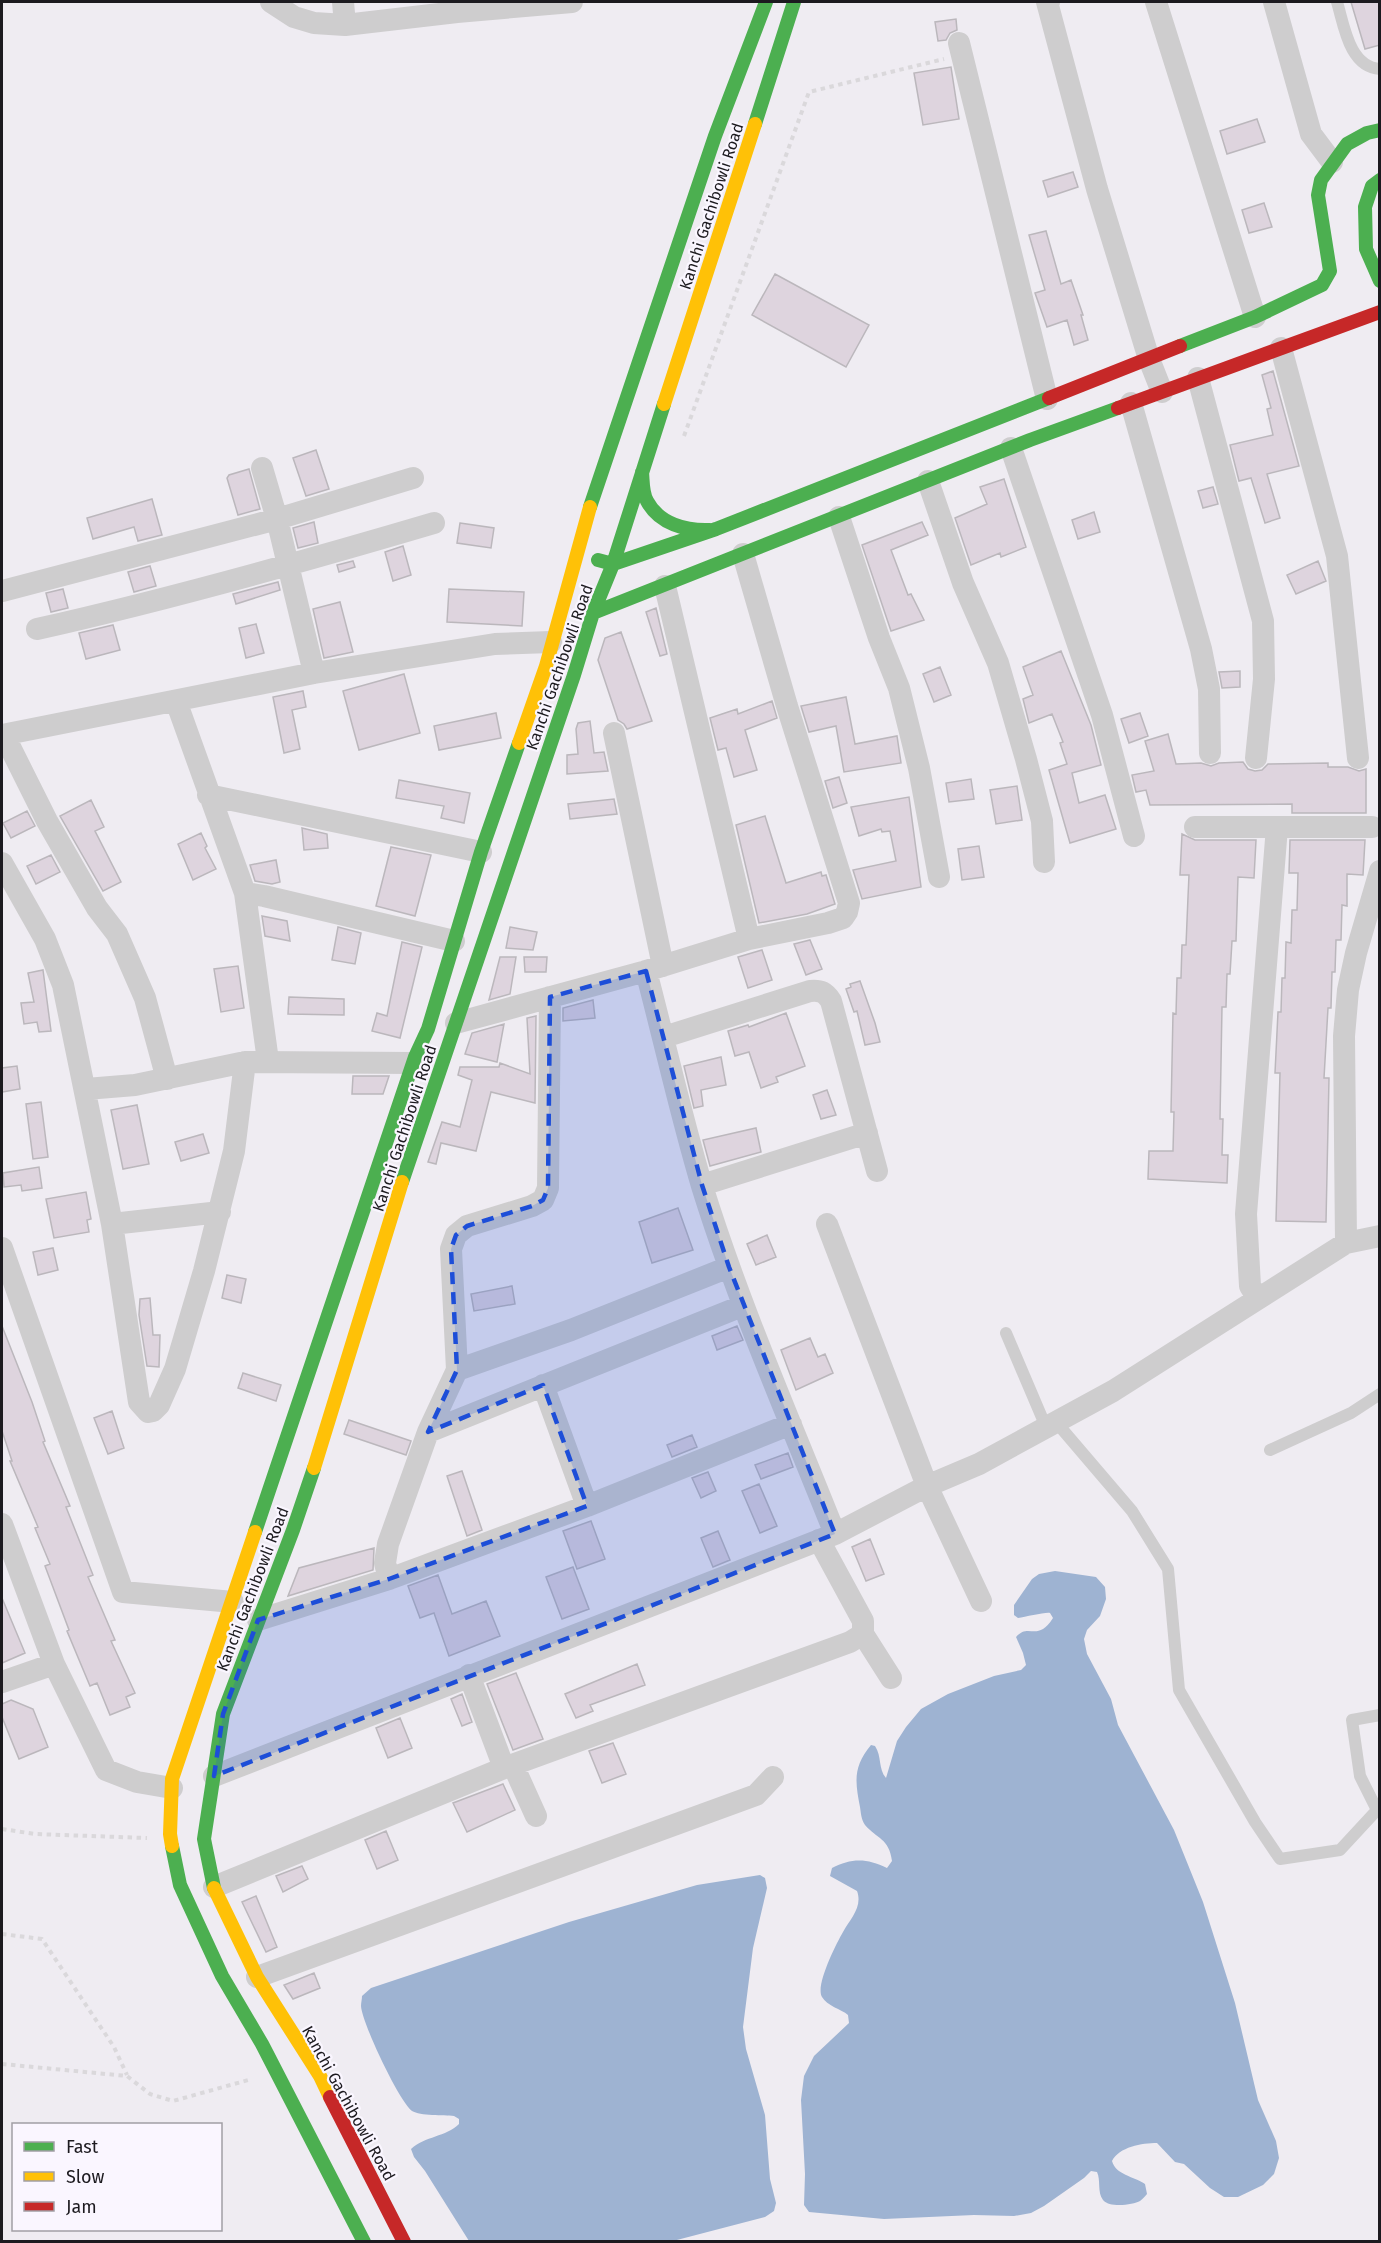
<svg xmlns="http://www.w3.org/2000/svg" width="1381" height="2243" font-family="'Fira Sans',sans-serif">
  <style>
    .water { fill: #9eb3d2 }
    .building { fill: #ded4de; stroke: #bbb7bc; stroke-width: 1.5 }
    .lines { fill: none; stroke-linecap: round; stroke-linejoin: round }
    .path { stroke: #dad8db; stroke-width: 4; stroke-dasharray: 4.5 4.5; stroke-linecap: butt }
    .lane { stroke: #cecdce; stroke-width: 12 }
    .street { stroke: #cecdce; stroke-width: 22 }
    .fast { stroke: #4caf50; stroke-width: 14 }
    .slow { stroke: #ffc107; stroke-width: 14 }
    .jam { stroke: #c62828; stroke-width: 14 }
    .marked { fill: #1d4ed8; fill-opacity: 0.2; stroke: #1d4ed8; stroke-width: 4.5; stroke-dasharray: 12 8; stroke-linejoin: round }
    .labels { text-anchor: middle; stroke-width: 4.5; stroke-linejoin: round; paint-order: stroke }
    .street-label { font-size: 16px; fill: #1c1a1f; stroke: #faf6ff }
  </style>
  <rect width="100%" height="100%" fill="#efecf2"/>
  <path class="water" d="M1055 1571 1096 1577 1105 1587 1106 1599 1100 1616 1087 1630 1084 1639 1087 1654 1111 1699 1118 1725 1174 1830 1203 1902 1235 2003 1258 2100 1276 2141 1279 2158 1274 2174 1263 2185 1238 2197H1224L1210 2188 1184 2164 1175 2162 1157 2143C1142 2143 1119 2147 1112 2161 1116 2175 1133 2176 1145 2184L1147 2194C1145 2196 1143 2199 1140 2201 1133 2205 1109 2208 1103 2200 1097 2192 1101 2180 1097 2172L1091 2171 1084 2178 1044 2206 1031 2213 1014 2216 974 2215 884 2219 809 2212 804 2205 805 2174 801 2100 804 2076 814 2056 849 2023 848 2015C841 2009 827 2006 822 1997 815 1986 836 1944 843 1932 850 1919 863 1907 857 1891L830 1876 832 1868C851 1858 867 1858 887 1868L892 1861C889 1838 877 1839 865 1825 861 1819 861 1813 860 1807 855 1781 853 1767 871 1745L875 1746C882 1756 878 1769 886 1778L897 1741 906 1727 921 1709 948 1694 994 1676 1021 1670 1026 1665 1023 1653 1016 1637C1029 1622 1037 1643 1053 1618L1050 1613C1045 1612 1026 1617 1018 1618L1014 1615V1605L1032 1579 1039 1574Z
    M760 1875 765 1878 767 1888 753 1948 743 2027 746 2049 765 2115 770 2179 776 2203 774 2211 765 2217 673 2241H469L425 2171 414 2157 411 2149C425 2136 446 2137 459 2124V2119L454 2116C444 2115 420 2116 412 2111 399 2101 362 2023 361 2006 361 2003 362 1999 362 1996L371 1988 569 1922 697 1885Z"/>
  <path class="building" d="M1351 2H1380V45L1365 49Z
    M956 19 957 30 950 33 946 40 938 41 935 22Z
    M951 67 959 119 923 125 914 73Z
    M1257 119 1265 142 1227 154 1220 131Z
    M1073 172 1078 187 1048 197 1043 181Z
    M1264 203 1272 227 1249 233 1242 210Z
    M1046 231 1061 284 1071 280 1083 315H1081L1088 340 1074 345 1067 320 1047 327 1035 293 1045 290 1029 235Z
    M775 274 869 325 846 367 752 315Z
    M1273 371 1299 466 1267 474 1280 518 1265 523 1251 478 1239 481 1230 445 1273 435 1267 409 1271 408 1262 375Z
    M316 450 329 489 306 496 293 458Z
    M249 469 260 509 238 515 227 478 229 475Z
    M1004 479 1026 547 1001 557 1000 553 971 565 955 518 987 504 980 487Z
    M1213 487 1218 504 1203 508 1198 491Z
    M152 499 162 535 138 541 134 527 93 539 87 518Z
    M1094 512 1100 532 1078 539 1072 520Z
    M314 522 318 543 298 548 293 528Z
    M922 522 928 535 891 550 908 595 911 594 924 620 891 631 862 545Z
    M460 523 494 528 491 548 457 543Z
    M403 546 411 575 393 581 385 552Z
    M353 561 355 567 339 572 337 565Z
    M1318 561 1326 581 1296 594 1287 575Z
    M150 566 156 586 134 592 128 572Z
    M278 582 280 590 236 604 233 594Z
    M63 589 68 608 51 612 46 593Z
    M449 589 524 592 522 626 447 622Z
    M340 602 353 652 324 658 313 609Z
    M656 608 667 654 660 656 646 612Z
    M256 624 264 653 246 658 239 628Z
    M113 625 120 650 86 659 79 633Z
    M621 632 652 721 627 729 624 724 618 720 598 660 605 638Z
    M1061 651 1091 725 1101 765 1072 773 1079 803 1105 795 1116 829 1070 843 1049 770 1067 764 1060 743 1063 742 1052 714 1029 723 1023 699 1033 695 1023 667Z
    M940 667 951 695 934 702 923 674Z
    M1240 671V687L1222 688 1219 672Z
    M404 674 420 733 359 750 343 691Z
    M303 691 306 707 292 710 300 749 284 753 273 697Z
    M846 697 855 744 897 736 901 763 844 772 836 726 809 732 801 706Z
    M772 701 777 718 745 730 757 770 734 777 726 748 718 750 710 718 737 709 738 714Z
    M496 713 501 738 439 750 434 726Z
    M1140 713 1148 736 1129 743 1121 719Z
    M590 721 594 753 604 752 608 771 567 774V755L578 754 576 729 578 723Z
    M1168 734 1176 764 1201 763 1211 766 1219 763 1243 762 1248 769 1255 771 1262 770 1268 764 1328 763V767H1348L1359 771 1366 769V813H1292V804L1150 805 1146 790 1136 792 1132 775 1154 771 1145 741Z
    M839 777 847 803 833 808 825 781Z
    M971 779 974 799 949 802 946 783Z
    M399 780 470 793 464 823 441 818 444 806 396 798Z
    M1017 786 1022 820 996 824 990 790Z
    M909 797 921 887 862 899 853 870 896 861 890 831 882 832 881 829 859 836 851 807Z
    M614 799 617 814 570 819 568 804Z
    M91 800 104 827 95 831 121 882 103 891 60 816Z
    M27 811 35 826 11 838 3 823Z
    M765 816 786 883 821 872 822 876 826 875 835 904 807 914 759 923 736 825Z
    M302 828 327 834 328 848 304 850Z
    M201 833 207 846 205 848 216 869 193 880 178 844Z
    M1182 834 1195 840H1256L1254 878 1238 877 1236 941H1232L1230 974H1227L1226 1007H1222L1220 1119H1223L1222 1155H1228L1227 1183 1148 1179 1149 1151H1173L1174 1112H1171L1173 1013 1176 1014 1177 978H1181L1182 945H1186L1188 897 1189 875H1180Z
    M1290 840H1365L1363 875 1347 874V906L1342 905 1341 940H1336L1335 972H1332L1331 1008H1328L1324 1078H1329L1326 1222 1276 1221 1280 1073H1275L1278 1012H1281L1282 978H1285L1286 942 1291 943 1292 910H1297L1298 873H1289Z
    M979 846 984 877 962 880 958 849Z
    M391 847 431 855 415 916 376 906Z
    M51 855 60 872 36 884 27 866Z
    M276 860 280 882 272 884 255 881 250 865Z
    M262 916 287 921 290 941 265 936Z
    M338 927 361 933 355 964 332 960Z
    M510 927 537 932 533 950 506 948Z
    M810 940 822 969 806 975 794 944Z
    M402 942 422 947 400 1038 372 1031 377 1013 387 1016Z
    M762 950 772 980 748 988 738 957Z
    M500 957H516L510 994 489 1000Z
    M524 957H547L546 972H525Z
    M238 966 244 1008 221 1012 214 969Z
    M43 970 51 1031 39 1032 37 1022 24 1024 21 1003 34 1002 28 973Z
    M860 981 875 1023 880 1042 865 1045 857 1011 854 1012 846 989 851 987 850 984Z
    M289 997 344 999V1015L288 1014Z
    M593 1000 595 1018 563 1021V1008Z
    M786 1013 805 1066 776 1077 778 1082 761 1088 749 1052 735 1056 728 1031 748 1025 749 1027Z
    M536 1016 535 1103 491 1092 476 1151 441 1143 436 1164 428 1162 442 1122 460 1127 472 1080 458 1075 460 1067H499L500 1063 530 1074 527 1018Z
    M504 1024 497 1062 465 1054 472 1033Z
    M721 1057 726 1085 701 1090 703 1106 694 1108 684 1066Z
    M17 1066 20 1089 2 1092V1068Z
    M353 1076H389L383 1094H352Z
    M827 1090 836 1115 821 1119 813 1095Z
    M41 1102 48 1157 33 1159 26 1104Z
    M137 1105 149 1164 123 1169 111 1110Z
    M756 1128 761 1152 710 1166 703 1140Z
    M203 1134 209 1153 181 1161 175 1142Z
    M39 1167 42 1188 22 1191 21 1185 4 1187 3 1173Z
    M86 1192 91 1219 87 1220 89 1232 54 1238 46 1199Z
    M678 1208 693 1250 652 1263 639 1222Z
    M767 1235 776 1257 756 1265 747 1244Z
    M53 1248 58 1270 38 1275 33 1252Z
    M227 1275 246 1279 241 1303 222 1298Z
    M512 1286 515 1304 474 1311 471 1294Z
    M150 1298 153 1335H160L159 1367 147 1366 139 1315 140 1299Z
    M2 1326 32 1402 45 1441 43 1442 70 1506 66 1507 93 1575 88 1577 115 1640 111 1641 135 1693 126 1697 130 1707 110 1715 97 1683 90 1686 67 1631 69 1630 45 1566 50 1564 35 1528 38 1527 10 1461H12L2 1431Z
    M737 1326 743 1340 717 1350 712 1336Z
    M810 1338 818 1357 825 1354 833 1373 796 1390 781 1350Z
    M243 1373 281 1385 276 1401 238 1388Z
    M112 1411 124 1448 108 1454 94 1418Z
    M349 1420 411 1441 406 1455 344 1434Z
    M692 1435 697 1447 672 1457 667 1445Z
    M788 1453 793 1467 761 1479 755 1465Z
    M462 1471 482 1530 467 1536 447 1476Z
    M708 1472 716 1491 701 1498 692 1478Z
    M759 1484 777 1526 760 1533 742 1491Z
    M591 1521 605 1559 577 1569 563 1531Z
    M718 1531 730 1560 713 1567 701 1538Z
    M870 1539 884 1574 866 1581 852 1547Z
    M374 1548 373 1570 288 1596 299 1568Z
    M573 1567 589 1609 562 1619 546 1577Z
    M438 1575 452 1614 486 1601 500 1636 449 1656 434 1613 420 1618 408 1586Z
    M2 1598 25 1653 2 1663Z
    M637 1664 645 1685 590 1705 593 1711 576 1718 565 1694Z
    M516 1673 543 1739 513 1750 487 1684Z
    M462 1694 472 1722 462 1726 451 1699Z
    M11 1700 33 1709 48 1747 19 1759 2 1717V1704Z
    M400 1718 412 1748 388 1758 376 1728Z
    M613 1743 626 1774 602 1783 589 1751Z
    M503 1784 515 1810 467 1832 453 1803Z
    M386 1831 398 1860 377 1869 365 1840Z
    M302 1866 308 1879 283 1892 276 1876Z
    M256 1896 277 1947 266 1952 242 1902Z
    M314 1973 320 1988 293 1999 284 1985Z"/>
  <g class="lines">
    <path class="path" d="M684 436 809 92 944 59
      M2 1829 35 1834 147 1838
      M2 1934 42 1939 114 2047 127 2075
      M2 2064 127 2076 150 2094 173 2101 252 2079"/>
    <path class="lane" d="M1337 2C1344 25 1349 67 1380 69
      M1006 1333 1046 1427
      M1056 1422 1132 1511 1168 1569 1179 1690 1255 1822 1280 1859 1340 1850 1377 1810 1360 1776 1352 1720 1380 1715
      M1270 1450 1351 1413 1380 1394"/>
    <path class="street" d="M271 2 294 17 314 23 345 25 457 12 572 2
      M343 2 345 25
      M1049 2H1047L1097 189 1149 359 1162 392
      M1156 2 1255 317
      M1274 2 1311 134 1332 162
      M959 43 1047 399
      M1281 348 1337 556 1358 758
      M1198 378 1263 621 1264 679 1256 758
      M1131 403 1201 649 1209 689 1210 753
      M1011 448 1102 715 1134 836
      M262 468 277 519 314 673
      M928 481 963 583 998 663 1026 759 1042 821 1044 862
      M839 517 879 638 899 688 919 768 939 877
      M665 586 749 939
      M2 591 277 519 413 478
      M37 629C171 599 302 562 434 523
      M176 701 245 893 264 896 454 941
      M614 733 663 966
      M2 735 314 673 495 644 551 642
      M4 735 47 821 97 908 117 934 145 998 167 1079
      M208 795 481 852
      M1195 827H1277
      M2 863 45 939 63 985 112 1224 139 1402 148 1412 153 1411 159 1405 175 1369 204 1271 234 1151 245 1062
      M245 893 268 1061
      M646 971C665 1043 681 1116 702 1186 739 1305 789 1418 835 1534
      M456 1023 646 971 749 939 828 923 843 918 847 912 849 903 787 706 743 554
      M664 1037 810 991C821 990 825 992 831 1001L877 1171
      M86 1089 135 1085 245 1062 413 1063
      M702 1185 867 1133
      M112 1224 220 1212
      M827 1224 927 1486 981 1601
      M1346 1243 1380 1236
      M2 1248 123 1592 233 1602
      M1258 1299 1250 1286 1246 1214 1277 827H1372
      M457 1370 571 1330 729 1267
      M543 1385 587 1506
      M428 1432 742 1306
      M2 1524 54 1664 106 1770 137 1782 172 1788
      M819 1540 863 1621V1634L891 1678
      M389 1579 385 1563 388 1544 428 1432 457 1370 451 1249 456 1235 467 1226 532 1206 543 1200 548 1188 550 997
      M258 1620 389 1579 587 1506 791 1424
      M469 1675 504 1768
      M2 1682 54 1664
      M513 1765 536 1816
      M214 1776 835 1534 927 1486 979 1464 1113 1391 1346 1243 1344 1036 1348 990 1356 953 1380 871
      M214 1887 504 1768 850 1642 863 1634
      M257 1977 756 1795 773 1777"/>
    <path class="fast" d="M755 124 794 2
      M1380 180 1372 186 1365 207 1366 249 1380 281
      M1180 346 1255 317 1322 285 1330 271 1318 195 1321 180 1347 144 1367 133 1380 130
      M642 472C643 481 642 492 647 501 659 524 686 531 710 530
      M590 507 715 136 766 2
      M598 560 613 564 716 529 1049 398
      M593 613 1030 440 1118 408
      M402 1182 574 675 593 613 613 564 664 404
      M255 1532 415 1057 428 1029 481 852 519 743
      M172 1846 180 1885 222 1976 262 2044 364 2242
      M214 1888 204 1839 223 1714 293 1530 314 1468"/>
    <path class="slow" d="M664 404 755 124
      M519 743 546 666 590 507
      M314 1468 402 1182
      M172 1846 170 1834 172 1779 255 1532
      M214 1888 257 1977 320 2076 330 2097"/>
    <path class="jam" d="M1049 398 1180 346
      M1118 408 1380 312
      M330 2097 404 2242"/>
  </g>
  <path class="marked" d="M646 971 702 1185 729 1267 835 1534 214 1776 223 1714 258 1620 389 1579 587 1506 543 1385 428 1432 457 1370 451 1249 456 1235 467 1226 532 1206 543 1200 548 1188 550 997Z"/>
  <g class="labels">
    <g class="street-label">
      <text transform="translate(711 206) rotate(-72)" y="6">Kanchi Gachibowli Road</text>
      <text transform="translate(559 667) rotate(-71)" y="6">Kanchi Gachibowli Road</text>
      <text transform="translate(404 1128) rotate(-72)" y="6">Kanchi Gachibowli Road</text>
      <text transform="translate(252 1589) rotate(-69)" y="6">Kanchi Gachibowli Road</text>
      <text transform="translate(349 2103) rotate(61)" y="6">Kanchi Gachibowli Road</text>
    </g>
  </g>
  <rect width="1381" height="2243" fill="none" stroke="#1c1a1f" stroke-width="6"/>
  <rect x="12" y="2123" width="210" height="108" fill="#faf6ff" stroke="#a19ea5" stroke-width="1.5"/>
  <rect x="24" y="2142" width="30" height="9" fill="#4caf50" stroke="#a19ea5" stroke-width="1.5"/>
  <text x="66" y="2153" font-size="18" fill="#1c1a1f">Fast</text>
  <rect x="24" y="2172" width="30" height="9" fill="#ffc107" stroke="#a19ea5" stroke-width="1.5"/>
  <text x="66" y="2183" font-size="18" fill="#1c1a1f">Slow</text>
  <rect x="24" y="2202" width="30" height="9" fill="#c62828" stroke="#a19ea5" stroke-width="1.5"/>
  <text x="66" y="2213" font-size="18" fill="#1c1a1f">Jam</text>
</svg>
